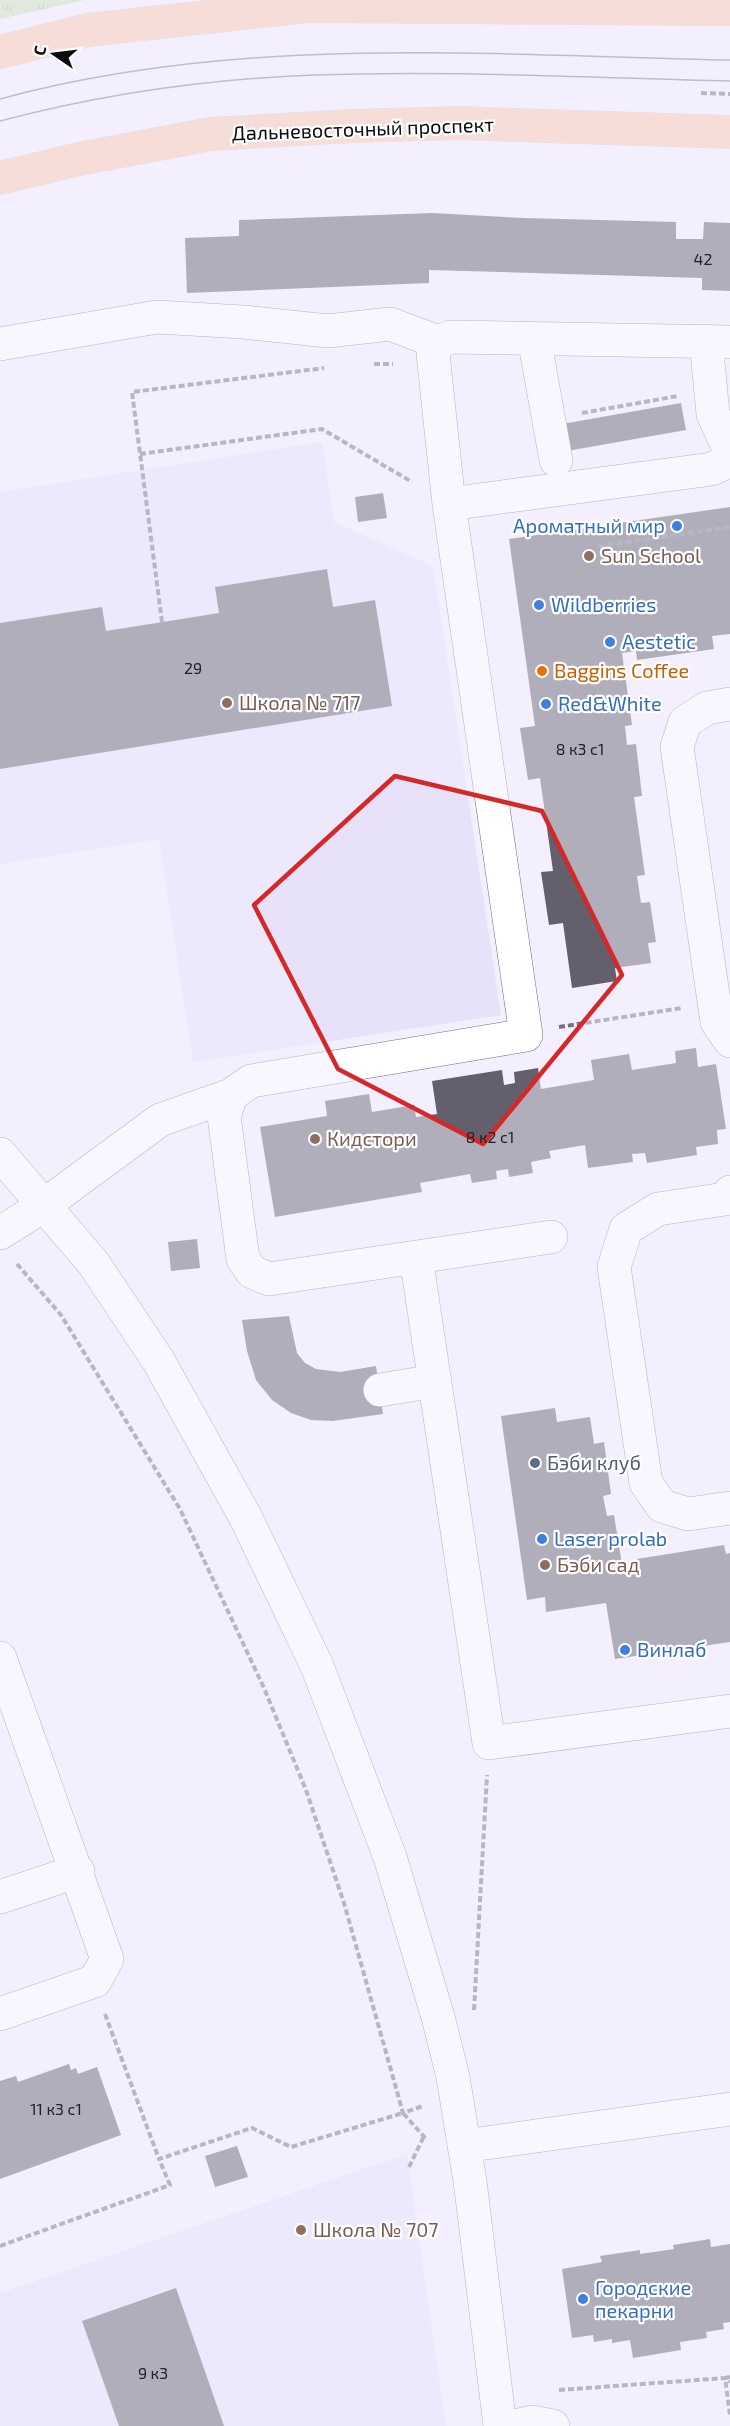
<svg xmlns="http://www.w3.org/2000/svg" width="730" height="2426" font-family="'Exo 2',sans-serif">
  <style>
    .built { fill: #e7e2f9 }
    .grass { fill: url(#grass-tufts) }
    .building { fill: #635f6c }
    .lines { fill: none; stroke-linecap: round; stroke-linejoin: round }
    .minor-casing { stroke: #706d7b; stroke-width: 34 }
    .major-casing { stroke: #d3d3d4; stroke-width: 34 }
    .path { stroke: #74727c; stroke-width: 4; stroke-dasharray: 6 3; stroke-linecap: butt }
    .minor { stroke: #fff; stroke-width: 33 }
    .major { stroke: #fdc8a8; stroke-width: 33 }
    .tram { stroke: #83808b; stroke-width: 1.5 }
    .marked { fill: none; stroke: #d62828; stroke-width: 4.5; stroke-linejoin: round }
    .shop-dot { fill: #3f7fe0; stroke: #fff; stroke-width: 2 }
    .education-dot { fill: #8d6e63; stroke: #fff; stroke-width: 2 }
    .food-dot { fill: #e8710a; stroke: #fff; stroke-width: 2 }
    .service-dot { fill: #5c6f8a; stroke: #fff; stroke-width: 2 }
    .labels { text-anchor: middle; stroke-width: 4.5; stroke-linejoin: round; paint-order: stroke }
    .number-label { font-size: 16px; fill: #222027 }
    .street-label { font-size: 20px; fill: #0c0b10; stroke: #fff }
    .shop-label { font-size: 20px; fill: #366cbe; stroke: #fff; text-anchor: start }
    .education-label { font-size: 20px; fill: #785e54; stroke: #fff; text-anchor: start }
    .food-label { font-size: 20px; fill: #c56008; stroke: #fff; text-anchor: start }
    .service-label { font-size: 20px; fill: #4e5e75; stroke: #fff; text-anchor: start }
  </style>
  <defs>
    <pattern id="grass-tufts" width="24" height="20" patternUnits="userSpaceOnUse" patternTransform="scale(1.5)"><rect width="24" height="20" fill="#ccdfb3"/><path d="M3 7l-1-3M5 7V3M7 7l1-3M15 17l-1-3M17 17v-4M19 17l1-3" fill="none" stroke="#aebe99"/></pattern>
  </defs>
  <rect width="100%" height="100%" fill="#f3efff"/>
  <path class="built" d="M322 442 334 522 433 566 501 1015 193 1062 159 839 0 864V492Z
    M407 2154 446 2426H0V2293Z"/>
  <path class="grass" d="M0 0H85L0 19Z"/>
  <path class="building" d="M432 213 524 218 676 222V239H703L704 222 730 223V291L702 290V278L429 270V283L187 293 185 238 239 236V220Z
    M681 403 686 430 567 451 562 424Z
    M383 493 387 518 358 522 355 497Z
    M730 507V634L712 636 714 649 637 660 636 651 622 653 632 725 625 726 627 745 636 744 642 796 634 797 645 875 637 876 641 903 650 902 656 942 648 943 651 963 615 968 617 981 572 988 563 923 549 925 541 872 553 871 540 778 528 780 520 728 535 726 509 539Z
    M327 569 333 607 375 600 392 706 0 769V623L102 607 106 631 219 613 215 587Z
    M696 1048 698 1067 716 1064 726 1129 717 1130 718 1144 696 1147 697 1155 647 1163 645 1153 632 1154 633 1162 588 1168 585 1145 549 1151 551 1158 531 1162 533 1173 509 1177 508 1169 496 1171 497 1179 472 1183 470 1174 420 1183 422 1192 275 1217 260 1127 327 1116 325 1101 369 1094 372 1112 414 1105 416 1117 437 1114 432 1081 502 1070 504 1085 515 1083 514 1072 538 1068 541 1089 594 1080 591 1060 629 1054 632 1070 676 1063 675 1051Z
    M197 1239 200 1268 171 1271 168 1242Z
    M289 1316 297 1353 305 1363 316 1369 340 1372 376 1366 383 1414 333 1421 311 1420 291 1413 272 1400 256 1380 247 1351 242 1320Z
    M555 1408 557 1422 590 1417 594 1444 604 1442 611 1494 603 1496 607 1516 614 1515 622 1564 612 1566 613 1571 639 1567 637 1559 724 1545 726 1554 730 1553V1642L615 1659 606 1603 546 1612 545 1597 527 1600 501 1416Z
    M69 2064 71 2070 76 2068 78 2074 97 2067 121 2135 0 2179V2081L16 2076 18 2082Z
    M237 2146 248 2177 215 2187 205 2156Z
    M710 2239 711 2247 730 2244V2322L723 2323 724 2329 706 2332 707 2338 680 2342 681 2350 633 2358 630 2340 612 2343V2339L594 2342 593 2335 572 2338 562 2269 602 2262 600 2256 640 2250V2254L674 2249 673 2245Z
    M176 2288 224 2426H119L82 2321Z"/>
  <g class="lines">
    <defs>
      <path id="minor" d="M534 338 556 460
        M706 341 713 414 730 451
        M0 344 157 317 243 322 328 331 390 324 438 342
        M449 504 433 354 438 342 451 337 730 342
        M730 704 707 708 685 722 677 747 717 1022 730 1041
        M0 1154 94 1264 158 1360 246 1518 317 1666 390 1857 438 2017 453 2077 470 2181 500 2426
        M730 1192 725 1199 658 1209 626 1229 614 1267 646 1483 662 1506 688 1514 730 1508
        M0 1233 43 1206 160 1120 231 1095
        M551 1237 269 1279 252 1272 243 1259 224 1116 231 1095 251 1081 526 1035 449 504 712 469 730 460
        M416 1257 489 1743 730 1711
        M380 1390 435 1381
        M0 1658 107 1959 95 1981 0 2014
        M0 1897 78 1871
        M464 2146 730 2109
        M515 2426 532 2422 553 2426"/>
      <path id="major" d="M0 52 88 30 307 6 730 9
        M0 178 79 159 211 134 350 126 458 123 730 132"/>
    </defs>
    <use href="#minor" class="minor-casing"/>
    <use href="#major" class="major-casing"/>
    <path class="path" d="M701 93 730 94
      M374 364H393
      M582 413 678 396
      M140 454 322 429 412 482
      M599 546 730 527
      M162 622 132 392 324 368
      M559 1027 682 1008
      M17 1264 61 1315 180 1509 264 1688 306 1790 344 1903 403 2113 423 2106
      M474 2010 487 1775
      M105 2014 159 2159
      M409 2167 424 2136
      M0 2246 170 2185 159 2159 252 2128 291 2147 403 2113 427 2140
      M730 2377 725 2378 730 2415
      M559 2390 725 2378 730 2382"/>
    <use href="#minor" class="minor"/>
    <use href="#major" class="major"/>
    <path class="tram" d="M0 99C238 34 487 55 730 60
      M0 121C102 94 208 79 313 75 452 70 591 78 730 81"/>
  </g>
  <path d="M0 0H730V2426H0ZM395 776 542 811 622 975 483 1144 338 1069 254 905Z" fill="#f3efff" fill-opacity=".55" fill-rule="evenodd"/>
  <path class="marked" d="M395 776 542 811 622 975 483 1144 338 1069 254 905Z"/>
  <g class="shop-dot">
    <circle cx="677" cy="526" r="6"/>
    <circle cx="539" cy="605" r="6"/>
    <circle cx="610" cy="642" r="6"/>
    <circle cx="546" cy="704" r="6"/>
    <circle cx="542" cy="1539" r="6"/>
    <circle cx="625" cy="1650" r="6"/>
    <circle cx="583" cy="2299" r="6"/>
  </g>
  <g class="education-dot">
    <circle cx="589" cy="556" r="6"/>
    <circle cx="227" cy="703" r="6"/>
    <circle cx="315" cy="1139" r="6"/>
    <circle cx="545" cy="1565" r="6"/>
    <circle cx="301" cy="2230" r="6"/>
  </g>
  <circle class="food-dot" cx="542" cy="671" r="6"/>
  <circle class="service-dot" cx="535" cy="1463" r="6"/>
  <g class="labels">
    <g class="number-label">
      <text x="703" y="265">42</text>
      <text x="193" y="674">29</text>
      <text x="580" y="755">8 к3 с1</text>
      <text x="490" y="1143">8 к2 с1</text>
      <text x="56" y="2115">11 к3 с1</text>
      <text x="153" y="2379">9 к3</text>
    </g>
    <g class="street-label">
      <text transform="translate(363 129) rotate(-2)" y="7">Дальневосточный проспект</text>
    </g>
    <g class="shop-label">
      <text x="665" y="533" text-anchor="end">Ароматный мир</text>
      <text x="551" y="612">Wildberries</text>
      <text x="622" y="649">Aestetic</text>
      <text x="558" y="711">Red&amp;White</text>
      <text x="554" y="1546">Laser prolab</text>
      <text x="637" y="1657">Винлаб</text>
      <text x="595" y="2295">Городские<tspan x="595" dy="23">пекарни</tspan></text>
    </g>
    <g class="education-label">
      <text x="601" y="563">Sun School</text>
      <text x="239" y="710">Школа № 717</text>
      <text x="327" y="1146">Кидстори</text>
      <text x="557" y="1572">Бэби сад</text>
      <text x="313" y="2237">Школа № 707</text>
    </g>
    <g class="food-label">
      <text x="554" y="678">Baggins Coffee</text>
    </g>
    <g class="service-label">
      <text x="547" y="1470">Бэби клуб</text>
    </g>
  </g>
  <g transform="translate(54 54) rotate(284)" stroke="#ffffff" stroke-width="4.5" paint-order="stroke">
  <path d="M0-4.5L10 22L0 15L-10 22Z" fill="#0c0b10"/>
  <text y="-9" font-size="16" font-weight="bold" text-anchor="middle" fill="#0c0b10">С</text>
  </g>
</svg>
